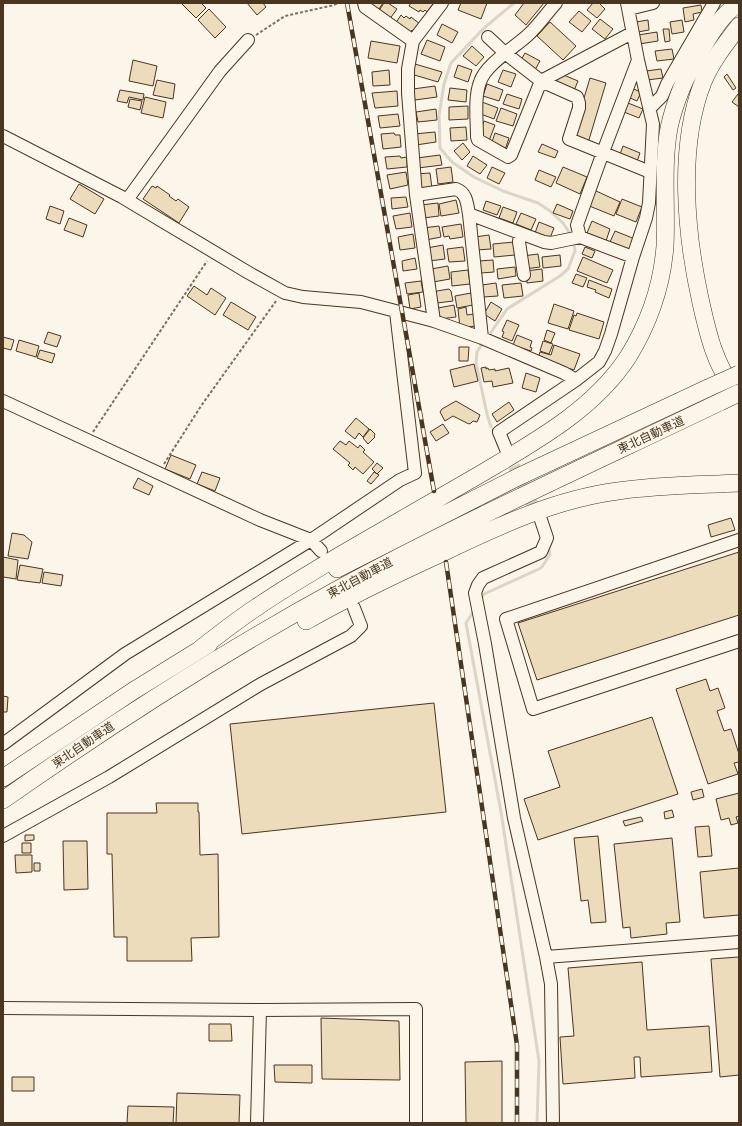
<svg xmlns="http://www.w3.org/2000/svg" width="742" height="1126" font-family="'Titillium Web','Noto Sans JP',sans-serif">
  <style>
    .lines { fill: none; stroke-linecap: round; stroke-linejoin: round }
    .stream { stroke: #dcd4c6; stroke-width: 3 }
    .building { fill: #ecdcbc; stroke: #4a3520 }
    .minor-tunnel { stroke: #d8cfc1; stroke-width: 12; stroke-dasharray: 12 6; stroke-linecap: butt }
    .minor-casing { stroke: #4a3520; stroke-width: 14 }
    .highway-casing { stroke: #4a3520; stroke-width: 18 }
    .path { stroke: #7f6f5c; stroke-width: 2; stroke-dasharray: 3 2; stroke-linecap: butt }
    .minor { stroke: #fbf6e9; stroke-width: 12 }
    .highway { stroke: #fbf6e9; stroke-width: 17 }
    .rail-casing { stroke: #4a3520; stroke-width: 4.5 }
    .rail { stroke: #fbf6e9; stroke-width: 3; stroke-dasharray: 9; stroke-linecap: butt }
    .highway-bridge-casing { stroke: #4a3520; stroke-width: 18; stroke-linecap: butt }
    .highway-bridge { stroke: #fbf6e9; stroke-width: 17 }
    .labels { text-anchor: middle; stroke-width: 3; stroke-linejoin: round; paint-order: stroke }
    .street-label { font-size: 12px; fill: #4a3520; stroke: #fbf6e9 }
  </style>
  <rect width="100%" height="100%" fill="#fbf6e9"/>
  <g class="lines">
    <path class="stream" d="M514 3 484 28 451 63 444 84 439 115 440 148 452 162 474 177 503 191 538 203 550 211 563 223 571 235
      M487 338 507 309 560 276 568 269 575 251 574 242
      M483 342 477 352 476 363 487 414 491 427
      M481 599 484 594 541 568 550 555 549 549
      M475 609 466 623 501 812 539 1061 537 1123"/>
  </g>
  <path class="building" d="M181 3H201L206 8 196 18Z
    M247 3H263L266 7 257 15Z
    M365 3H383L377 12Z
    M384 3H388L397 9 389 20 378 12Z
    M411 3H432L433 4 427 12 425 10 423 12 420 10 419 12 409 6Z
    M461 3H487L481 19 458 10Z
    M524 3H544L526 25 515 15Z
    M593 3H599L605 9 597 18 587 10Z
    M701 5 702 12 693 14 694 20 685 22 683 8Z
    M209 9 226 27 215 38 198 20Z
    M579 11 591 21 582 32 569 22Z
    M401 15 404 18 406 16 410 19 411 17 420 24 415 32 412 30 410 33 395 24Z
    M600 19 613 29 605 39 592 29Z
    M648 20 649 30 638 32 636 22Z
    M682 20 684 32 672 34 670 22Z
    M550 22 576 46 563 60 537 36Z
    M442 24 458 32 452 43 437 35Z
    M663 29H669L670 41 665 42Z
    M657 32 658 41 639 44 638 35Z
    M427 40 445 47 440 61 421 54Z
    M371 41 400 46 397 63 368 58Z
    M472 46 484 57 476 66 463 56Z
    M672 49 674 59 657 61 655 51Z
    M525 53 540 61 535 70 520 62Z
    M133 60 157 66 153 86 129 81Z
    M415 64 442 72 438 82 411 74Z
    M458 65 472 70 468 82 454 77Z
    M661 69 663 78 647 80 646 71Z
    M389 70 390 85 373 86 372 72Z
    M503 70 516 74 511 87 498 82Z
    M559 73 578 81 573 93 555 85Z
    M727 74 736 88 733 90 724 77Z
    M590 78 606 83 588 143 572 138Z
    M157 80 175 84 173 99 153 95Z
    M487 84 503 90 499 101 483 96Z
    M435 86 437 97 415 100 413 89Z
    M450 88 467 90 466 102 448 100Z
    M631 88 641 92 637 101 628 97Z
    M120 90 144 94 143 100 129 97 127 103 117 101Z
    M397 91 398 106 375 108 372 93Z
    M507 94 522 99 519 109 503 104Z
    M738 94 739 95V107L732 102Z
    M145 97 166 102 163 118 141 113Z
    M130 99 142 101 140 110 128 107Z
    M482 102 498 108 494 119 478 113Z
    M628 103 643 109 639 118 624 112Z
    M468 106V119L449 120V107Z
    M501 108 517 114 513 126 496 121Z
    M436 109 437 120 418 122 416 112Z
    M398 114 400 126 380 128 378 116Z
    M484 121 495 125 489 141 478 137Z
    M466 127 467 140 451 141 450 128Z
    M435 132 436 142 416 145 414 134Z
    M394 133 395 135H400L401 147 383 149 381 134Z
    M495 133 509 138 505 150 491 145Z
    M463 143 470 152 462 160 454 151Z
    M542 144 558 151 555 158 538 152Z
    M623 146 640 153 636 164 619 157Z
    M440 155 442 165 418 168 417 158Z
    M400 156 401 158 407 157V167L387 169 385 157Z
    M473 156 487 165 480 174 467 166Z
    M451 167 453 182 438 184 436 169Z
    M492 167 505 173 499 184 487 178Z
    M563 167 587 177 580 194 556 183Z
    M539 170 556 177 551 187 535 180Z
    M406 172 408 185 390 189 387 175Z
    M430 173 432 188 418 190 416 174Z
    M79 184 104 199 95 214 70 199Z
    M152 186 156 188 157 186 170 195 169 196 176 201 178 199 189 207 179 223 143 199Z
    M594 190 620 202 614 216 587 205Z
    M406 197 408 207 392 209 391 198Z
    M622 199 642 207 636 222 616 214Z
    M456 200 459 213 441 216 439 204Z
    M486 201 501 206 497 215 483 210Z
    M438 203 439 216 423 218 421 205Z
    M557 204 573 211 570 219 553 213Z
    M50 206 64 211 60 224 46 219Z
    M503 207 517 212 513 223 499 218Z
    M410 213 412 227 396 229 393 216Z
    M521 213 536 219 531 230 516 224Z
    M69 218 87 225 83 237 64 230Z
    M592 221 610 229 606 241 587 233Z
    M539 222 554 228 550 238 535 233Z
    M461 224 463 237 450 239 449 236 444 237 442 227Z
    M439 226 441 237 426 240 423 228Z
    M615 231 635 239 630 250 610 242Z
    M413 234 415 248 400 250 398 237Z
    M489 235 491 249 476 250 475 237Z
    M514 242 515 255 494 257 493 244Z
    M443 245 445 259 429 261 427 248Z
    M463 247 465 261 449 262 447 249Z
    M585 247 595 251 592 258 582 254Z
    M538 254 540 267 525 269 523 256Z
    M560 255 561 266 543 268 542 257Z
    M583 257 613 270 607 283 577 271Z
    M415 258 417 269 403 271 402 261Z
    M493 260 494 272 481 273 479 261Z
    M448 266 450 279 433 282 431 269Z
    M515 267 516 276 498 279 497 269Z
    M542 269 543 281 527 283 526 271Z
    M468 270 470 284 452 286 451 272Z
    M576 274 587 278 583 287 572 283Z
    M589 280 612 289 609 298 595 292 596 290 587 287Z
    M421 281 423 292 407 294 405 283Z
    M496 283 498 296 483 297 482 285Z
    M521 283 523 296 504 298 502 285Z
    M194 286 207 295 211 288 226 298 215 315 187 296Z
    M449 289 451 291 453 301 437 303 435 293 437 291Z
    M419 293 421 307 410 309 408 295Z
    M471 293 473 305 457 308 455 296Z
    M231 302 256 317 248 330 223 315Z
    M491 302 502 309 495 321 484 314Z
    M554 304 574 311 568 329 548 323Z
    M454 305 456 317 440 319 438 308Z
    M466 307 467 315 474 314 476 326 460 328 458 309Z
    M577 313 604 322 599 339 569 330 574 315 576 316Z
    M507 320 519 325 512 341 502 337 504 332 502 331Z
    M547 330 555 333 551 343 544 340Z
    M48 332 61 336 57 347 44 343Z
    M517 335 532 341 530 347 532 348 531 351 513 345Z
    M3 337 14 340 11 350 3 348Z
    M19 340 39 346 36 357 16 351Z
    M543 341 553 344 549 354 540 351Z
    M554 345 580 354 574 370 538 358 540 352 551 355Z
    M459 347H469L468 361H459Z
    M40 350 55 354 52 363 37 358Z
    M474 364 478 381 454 387 450 370Z
    M486 367V369L488 368 489 370 495 369V371L509 368 513 383 493 387 492 381 484 382 481 368Z
    M526 373 540 378 536 392 522 388Z
    M456 401 480 415 477 422 473 421 471 423 469 424 453 416 445 421 440 412 442 409Z
    M509 402 514 410 497 422 492 414Z
    M356 418 369 429 363 437 359 433 355 439 345 431Z
    M443 424 449 433 436 441 430 432Z
    M370 429 375 434 374 436 375 437 368 444 363 438Z
    M340 441 346 445 349 441 358 448 360 445 365 450 363 452 374 462 363 474 355 467 353 470 348 465 350 463 333 449Z
    M171 455 196 465 190 479 165 469Z
    M377 463 383 468 377 474 372 469Z
    M202 472 220 478 215 491 197 484Z
    M374 472 379 475 371 484 367 481Z
    M138 478 153 486 149 495 133 488Z
    M731 518 735 530 711 537 708 525Z
    M12 533 24 535 32 542 28 559 8 556Z
    M739 552V615L537 680 518 623Z
    M3 557 18 560 16 579 3 577Z
    M20 565 43 569 40 583 17 580Z
    M44 572 63 575 61 586 42 583Z
    M706 679 710 691 718 688 725 708 717 711 724 731 731 729 739 754V762L734 763 738 774 708 784 676 689Z
    M3 696 8 697 7 712H3Z
    M434 703 446 812 242 834 230 724Z
    M652 717 678 794 538 840 524 799 560 787 548 751Z
    M702 789 704 797 693 800 691 792Z
    M739 793V816L736 817 738 823 731 825 729 818 721 820 716 799Z
    M156 803H198V812H199L200 855 218 854 219 937 191 938 192 961H127V937H114L112 854H107V813H157Z
    M672 810 674 817 665 819 664 812Z
    M641 817 643 821 625 826 623 821Z
    M709 826 712 856 698 857 695 827Z
    M25 835H34V840L25 841Z
    M598 836 606 922 591 923 588 900 581 901 574 838Z
    M672 838 680 922 666 923 667 934 631 938 630 927 623 928 614 844Z
    M63 841H87L88 889 64 890Z
    M22 843H31V853H22Z
    M15 855H32V872L16 873Z
    M34 863H40V871H34Z
    M739 868V915L704 918 700 872Z
    M739 957V1075L720 1077 711 959Z
    M642 962 647 1030 709 1026 712 1072 641 1077 640 1057H634L635 1078 563 1084 560 1037 574 1036 568 968Z
    M321 1018 399 1021 400 1080 322 1079Z
    M209 1024H231L232 1041H209Z
    M502 1061V1123H466L465 1062Z
    M274 1065H312V1083L275 1082Z
    M12 1077H34V1091H12Z
    M177 1093 240 1095 239 1123H176Z
    M128 1106 174 1107 173 1123H127Z"/>
  <g class="lines">
    <path class="minor-tunnel" d="M506 450 539 518"/>
    <defs>
      <path id="minor" d="M364 3 365 7 413 41 408 69V93L416 195 434 321
        M556 3C546 14 538 26 528 35 514 48 486 64 480 82 474 98 477 120 477 137L478 140 508 157 511 155 541 81 632 33
        M629 9 653 3
        M488 37 505 53 541 81 577 97 579 103V108L569 139 650 172
        M413 41 442 3
        M650 108 662 96 667 84 714 3
        M3 136 122 197 249 273 285 293 303 297 361 302 434 321 482 338 564 373 576 380
        M416 195 456 189C467 193 467 204 469 214L482 338
        M127 200 220 71 248 40
        M469 214 544 242 551 243 580 237 633 257
        M520 233 519 242 524 275
        M580 237 577 225 603 152 638 60
        M3 401 260 520 311 540 321 551
        M506 449 499 432 576 380 599 362 605 351 611 334 633 257 646 218 649 203 653 124 638 60 627 3
        M541 520 547 538 541 552 483 578 478 585 475 593 485 644 514 818 546 957 551 984 553 1123
        M739 540 506 619 533 709 739 641
        M3 744 125 654 311 540 400 480 415 473 396 312
        M3 836 109 777 261 684 351 636 361 626 354 608
        M546 957 739 942
        M3 1008 260 1010 416 1009V1123
        M257 1123 260 1010"/>
      <path id="highway" d="M735 390C715 365 708 334 701 303 686 236 677 148 703 82 711 62 726 43 739 26
        M337 569 518 477 708 388
        M306 621C350 596 396 574 442 553 498 526 556 499 618 491 658 485 699 485 739 483
        M199 650C218 635 237 620 257 607 304 575 353 548 401 520 429 504 456 488 484 472 536 441 594 409 628 357 649 323 662 286 665 246 667 207 662 167 669 128 675 100 687 73 702 48 712 32 722 14 739 3
        M3 778 133 691 209 644
        M3 800C110 725 220 654 335 591 460 523 591 464 720 402"/>
    </defs>
    <use href="#minor" class="minor-casing"/>
    <use href="#highway" class="highway-casing"/>
    <path class="path" d="M256 35 285 16 334 5 338 3
      M93 432 207 261
      M164 464 201 406 276 301"/>
    <use href="#minor" class="minor"/>
    <use href="#highway" class="highway"/>
    <defs>
      <path id="rail" d="M347 3 434 491
        M446 562 517 1045V1123"/>
    </defs>
    <use href="#rail" class="rail-casing"/>
    <use href="#rail" class="rail"/>
    <defs>
      <path id="highway-bridge" d="M708 388 739 374
        M720 402 739 393"/>
    </defs>
    <use href="#highway-bridge" class="highway-bridge-casing"/>
    <use href="#highway-bridge" class="highway-bridge"/>
  </g>
  <g class="labels">
    <g class="street-label">
      <text transform="translate(651 435) rotate(-25)" y="4">東北自動車道</text>
      <text transform="translate(360 578) rotate(-28)" y="4">東北自動車道</text>
      <text transform="translate(83 745) rotate(-34)" y="4">東北自動車道</text>
    </g>
  </g>
  <rect width="742" height="1126" fill="none" stroke="#4a3520" stroke-width="8"/>
</svg>
